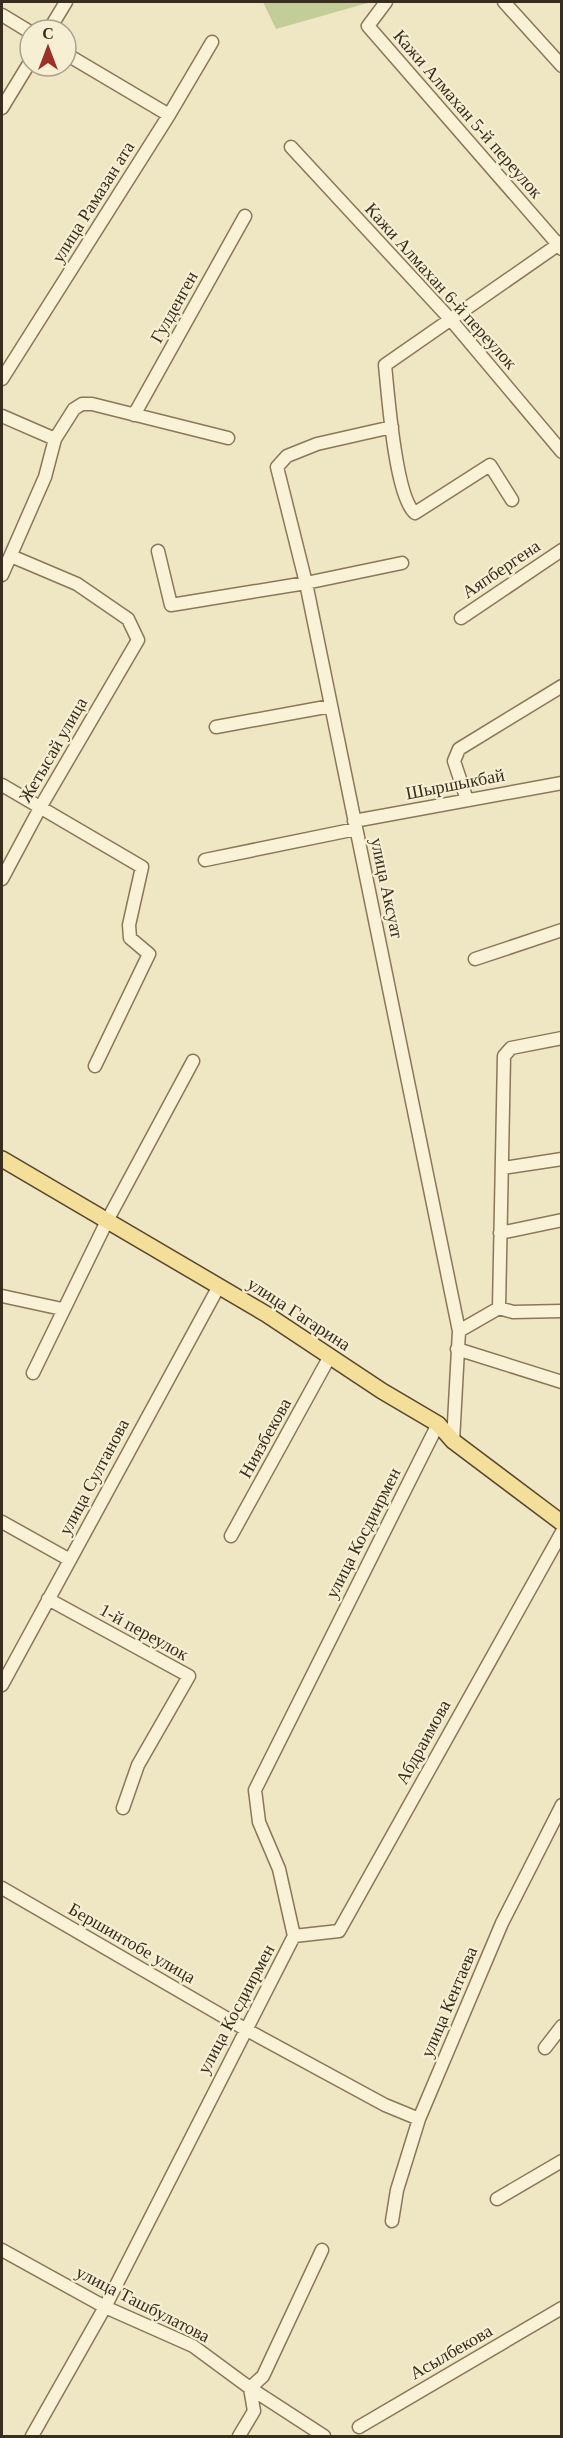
<svg xmlns="http://www.w3.org/2000/svg" width="563" height="2438" font-family="Georgia,serif">
  <style>
    .green { fill: #c2cd97 }
    .lines { fill: none; stroke-linecap: round; stroke-linejoin: round }
    .minor-casing { stroke: #8a7759; stroke-width: 15 }
    .major-casing { stroke: #57452e; stroke-width: 18 }
    .minor { stroke: #f9f2d7; stroke-width: 12 }
    .major { stroke: #f3df9a; stroke-width: 15 }
    .labels { text-anchor: middle; stroke-width: 4.5; stroke-linejoin: round; paint-order: stroke }
    .street-label { font-size: 18px; fill: #392e1e; stroke: #f6efd3 }
  </style>
  <rect width="100%" height="100%" fill="#efe6c3"/>
  <path class="green" d="M263 2H371L276 29Z"/>
  <g class="lines">
    <defs>
      <path id="minor" d="M386 2 368 26 562 249
        M504 2 562 66
        M2 15 30 32
        M49 30 66 2
        M66 54 169 115
        M2 108 30 62
        M291 147 451 320 562 452
        M2 379 169 115 212 42
        M134 415 245 216
        M2 416 55 439
        M392 427 317 444 287 456 277 467 306 583 459 1331 453 1441
        M512 500 490 465 415 513C395 497 388 393 385 365L562 242
        M158 551 171 605 306 583 402 563
        M2 575 45 477 55 439 74 409 82 404H92L228 438
        M461 618 562 550
        M216 727 331 706
        M2 785 142 867 129 925 130 938 149 954 95 1066
        M467 800 454 761 459 749 562 686
        M354 821 562 783
        M205 860 356 829
        M2 879 41 806 138 640 128 619 77 584 11 556
        M475 959 562 930
        M503 1168 562 1159
        M500 1233 562 1220
        M2 1296 62 1309
        M499 1308 504 1056 511 1048 562 1038
        M459 1331 499 1308 513 1312 562 1311
        M457 1349 562 1382
        M33 1373 108 1219 193 1061
        M2 1522 70 1560
        M231 1536 330 1356
        M48 1599 189 1676 138 1765 123 1808
        M2 1685 219 1286
        M2 1888 245 2029 385 2105 419 2119
        M294 1936 339 1931 562 1532
        M545 2048 562 2026
        M497 2199 562 2161
        M392 2221 397 2190 419 2119 502 1923 562 1805
        M2 2250 105 2307 193 2346 250 2388 324 2436
        M359 2427 562 2308
        M32 2436 105 2307 294 1936 279 1869 259 1822 255 1790 438 1424
        M239 2436 254 2411 250 2388 263 2376 322 2250"/>
      <path id="major" d="M2 1159 266 1314 382 1391 438 1424 453 1441 562 1523"/>
    </defs>
    <use href="#minor" class="minor-casing"/>
    <use href="#major" class="major-casing"/>
    <use href="#minor" class="minor"/>
    <use href="#major" class="major"/>
  </g>
  <g class="labels">
    <g class="street-label">
      <text transform="translate(468 114) rotate(49)" y="6">Кажи Алмахан 5-й переулок</text>
      <text transform="translate(93 202) rotate(-58)" y="6">улица Рамазан ата</text>
      <text transform="translate(441 286) rotate(48)" y="6">Кажи Алмахан 6-й переулок</text>
      <text transform="translate(174 307) rotate(-61)" y="6">Гулденген</text>
      <text transform="translate(501 569) rotate(-34)" y="6">Аяпбергена</text>
      <text transform="translate(53 750) rotate(-60)" y="6">Жетысай улица</text>
      <text transform="translate(455 784) rotate(-11)" y="6">Шыршыкбай</text>
      <text transform="translate(387 888) rotate(78)" y="6">улица Аксуат</text>
      <text transform="translate(299 1314) rotate(33)" y="6">улица Гагарина</text>
      <text transform="translate(265 1438) rotate(-61)" y="6">Ниязбекова</text>
      <text transform="translate(94 1477) rotate(-62)" y="6">улица Султанова</text>
      <text transform="translate(363 1533) rotate(-63)" y="6">улица Косдиирмен</text>
      <text transform="translate(144 1632) rotate(29)" y="6">1-й переулок</text>
      <text transform="translate(423 1742) rotate(-61)" y="6">Абдраимова</text>
      <text transform="translate(132 1943) rotate(30)" y="6">Бершинтобе улица</text>
      <text transform="translate(449 2002) rotate(-67)" y="6">улица Кентаева</text>
      <text transform="translate(236 2009) rotate(-62)" y="6">улица Косдиирмен</text>
      <text transform="translate(143 2304) rotate(27)" y="6">улица Ташбулатова</text>
      <text transform="translate(451 2352) rotate(-30)" y="6">Асылбекова</text>
    </g>
  </g>
  <rect width="563" height="2438" fill="none" stroke="#392e1e" stroke-width="6"/>
  <g transform="translate(48 48)"><circle r="28" fill="#f6efd3" stroke="#aaa28b" stroke-width="1.5"/>
  <path d="M0-4.5L10 22L0 15L-10 22Z" fill="#9a3228"/>
  <text y="-9" font-size="16" font-weight="bold" text-anchor="middle" fill="#392e1e">С</text>
  </g>
</svg>
